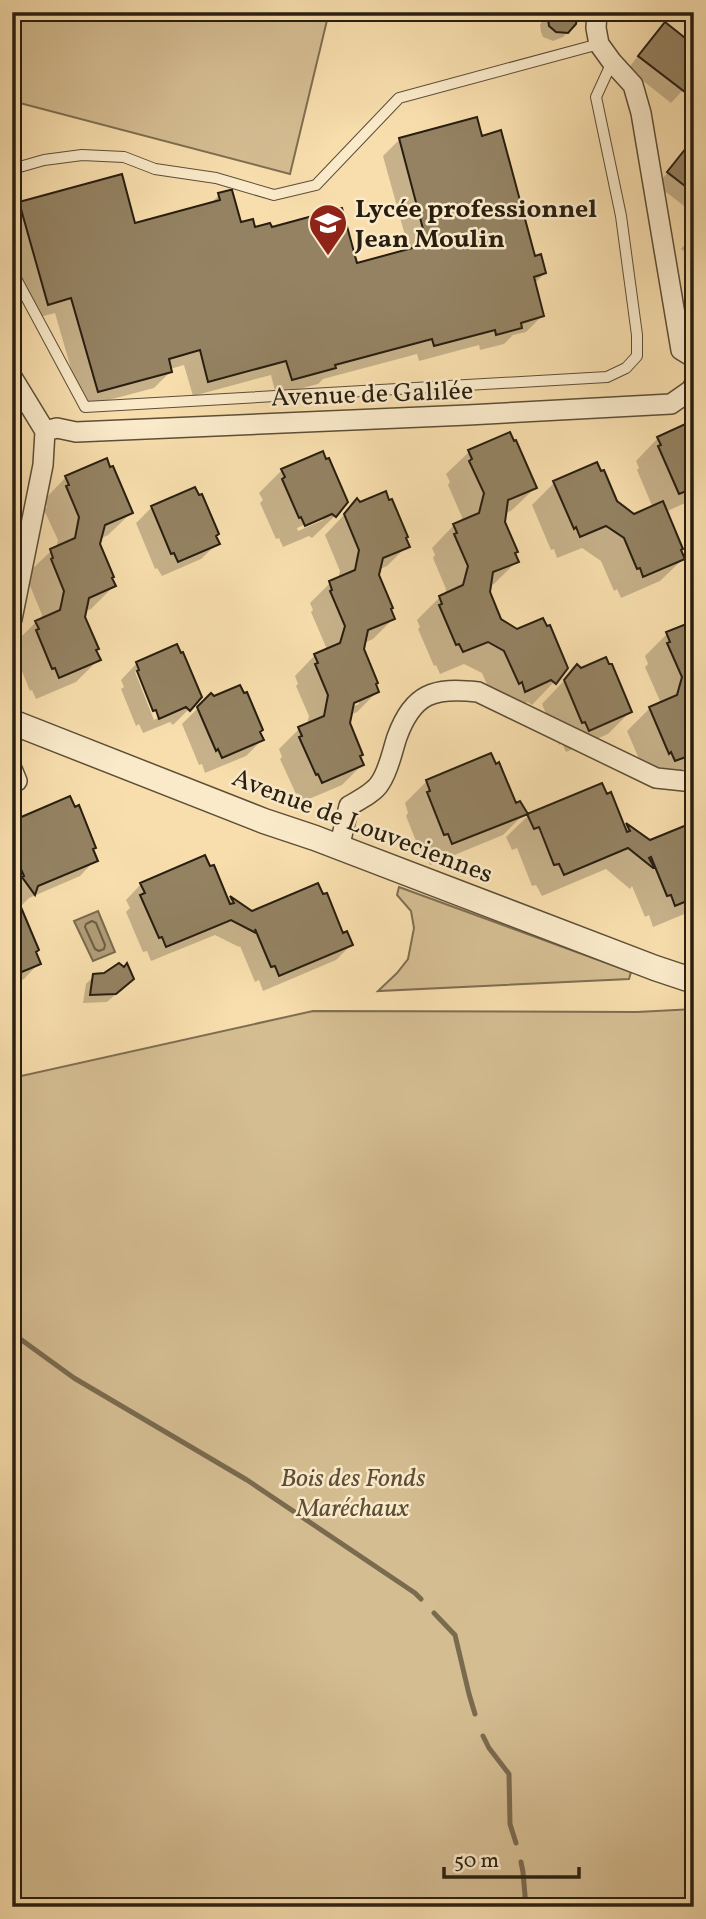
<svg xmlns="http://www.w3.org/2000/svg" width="706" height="1919" font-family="Vollkorn,serif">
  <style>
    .green { fill: #d5bd92; stroke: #7e6e51; stroke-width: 2 }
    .water { fill: #b19d78; stroke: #7a6a4e; stroke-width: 2 }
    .shadow { fill: #0003; fill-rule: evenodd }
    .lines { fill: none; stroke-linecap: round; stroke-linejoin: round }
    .shore { stroke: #6c5e44; stroke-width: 2 }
    .stream { stroke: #7a6a4e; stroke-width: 5 }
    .building { fill: #948262; stroke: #281e10; stroke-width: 2 }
    .service-casing { stroke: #5c4e37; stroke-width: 12 }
    .minor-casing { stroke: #5c4e37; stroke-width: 22 }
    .tertiary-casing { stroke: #5c4e37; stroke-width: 27 }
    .service { stroke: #faeaca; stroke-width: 10 }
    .minor { stroke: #faeaca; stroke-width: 19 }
    .tertiary { stroke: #faeaca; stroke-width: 24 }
    .labels { text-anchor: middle; stroke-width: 5; stroke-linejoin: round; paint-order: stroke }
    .poi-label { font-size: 26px; font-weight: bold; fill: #281e10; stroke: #faeaca; text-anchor: start }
    .street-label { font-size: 26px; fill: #281e10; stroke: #faeaca }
    .park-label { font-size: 26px; font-style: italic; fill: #5c4e37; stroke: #faeaca }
  </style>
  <rect width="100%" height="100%" fill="#f8dead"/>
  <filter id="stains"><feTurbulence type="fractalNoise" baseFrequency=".00286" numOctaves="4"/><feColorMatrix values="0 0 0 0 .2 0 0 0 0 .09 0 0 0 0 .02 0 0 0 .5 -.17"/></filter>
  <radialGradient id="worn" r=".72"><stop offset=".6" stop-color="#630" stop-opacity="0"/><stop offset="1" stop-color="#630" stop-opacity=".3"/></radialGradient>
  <path class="green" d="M12 12H329L290 174 12 101Z
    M399 887 631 972 629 979 378 991 397 973 408 959 414 928 411 911 397 895Z
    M694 1009V1907H12V1078L313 1011 637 1012Z"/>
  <path class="water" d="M98 911 115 952 93 961 74 921Z"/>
  <path class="shadow" d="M547 12 571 29 563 37 553 41 543 37 541 32 540 25Z
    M665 24 694 78 671 103 628 69 653 36Z
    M475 119 480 138 534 258 545 273 534 284 542 316 526 332 513 335 504 344 480 350 479 345 419 361 417 354 323 379 318 384 276 395 271 375 193 396 184 365 170 369V372L154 388 82 407 55 313 32 319 12 248V212L20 204 134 225 210 204 219 195 240 225 254 229H270L356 265 409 250 383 156 399 140Z
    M694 141V218L693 213 657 185Z
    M694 233V259L681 249Z
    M694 422V499L665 512 683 559 660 581 621 598 617 589 614 591 601 561 582 548 557 558 554 549 551 550 532 505 554 483 616 502 634 516 653 508 637 470 639 468 636 461 658 438Z
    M469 452 535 488 512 510 505 514 503 522 517 561 494 584 489 586 488 593 499 620 554 682 532 705 528 702 503 713 496 705 482 673 464 664 440 674 436 665 434 666 418 629 420 627 417 620 440 597 445 595 446 589 433 558 435 555 432 548 454 525 460 523 462 517 448 485 450 482 446 474Z
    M282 470 335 516 312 538 309 536 283 547 279 538 276 539 260 503 263 500 259 493ZM323 516V520L298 531 297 528Z
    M66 477 131 513 108 535 100 539 99 544 114 586 91 609 84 612 83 617 99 659 76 682 36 699 32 690 30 691 15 654 17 652 13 645 36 622 41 620 42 615 29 583 31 581 28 573 51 551 56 548 58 540 44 510 47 507 44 500Z
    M357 501 404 539 407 546 387 566 378 570 377 575 393 619 373 639 364 643 362 649 377 692 357 712 350 715 348 723 362 765 342 785 302 802 298 793 296 794 280 759 282 757 279 749 299 729 307 725 309 716 296 686 298 684 295 676 315 655 325 651 326 647 311 612 313 610 310 603 330 583 338 579 340 571 325 535ZM359 700V704L347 709 346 705Z
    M152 507 214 536 218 543 201 559 162 576 157 568 155 569 136 523Z
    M694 622V764L653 783 646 775 627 731 650 708 659 704 660 701 645 667 648 664 645 656 667 634Z
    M176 647 189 709 173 725 170 722 143 733 139 724 136 726 121 689 124 687 121 680 137 663ZM138 669 158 718 154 720 135 672Z
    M577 667 630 712 608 734 566 752 562 743 559 745 542 704Z
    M211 695 258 732 262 740 246 756 205 773 202 764 199 765 182 724Z
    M427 781 515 805 525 813 503 835 430 865 426 855 422 856 406 816 408 813 405 803Z
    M528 816 624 827 626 825 650 842 694 824V910L653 927 649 915 645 917 632 886 630 889 606 869 542 896 536 885 532 886 517 848 512 850 506 837Z
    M12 823 91 850 95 860 80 876 29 898 19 908 39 963 24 979 12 984Z
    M141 884 227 901 230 898 252 913 342 935 351 945 336 960 263 991 259 980 255 982 240 946 239 947 215 935 151 961 147 951 143 952 126 912 130 908 126 900Z
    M94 976 124 987 107 1002 83 1003 86 984Z"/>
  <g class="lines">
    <path class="shore" d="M92 921 96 923 105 945 104 949 99 951 95 949 85 927 86 924Z"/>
    <path class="stream" d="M12 1333 74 1378 247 1480 415 1593 421 1599
      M434 1613 455 1635 469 1694 475 1714
      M483 1736 489 1748 509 1774 510 1824 516 1843
      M521 1862 523 1872 526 1907"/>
  </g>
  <path class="building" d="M547 12H578L576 24 568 33 556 32 549 26Z
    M665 22 694 45V81L685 92 638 56Z
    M477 117 482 136 501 130 535 256 541 254 546 273 534 277 544 316 521 323 522 328 496 335 495 330 434 346 432 339 335 365 336 368 292 380 286 361 208 382 200 350 169 359 172 372 98 392 71 298 48 305 19 202 122 174 135 223 220 200 218 193 230 190H232L241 222 253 219 255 227 270 223 272 227 342 208 357 263 427 244 399 138Z
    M694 138V193L667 172Z
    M694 420V488L679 494 658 446 661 445 657 437Z
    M510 432 514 441 516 440 537 488 508 500 505 522 518 552 515 553 519 562 493 572 490 592 501 619 517 629 543 618 547 626 550 625 568 668 556 684 551 680 525 692 522 682 519 684 504 651 488 642 463 652 459 644 456 645 439 605 442 604 439 596 463 585 468 566 454 534 457 533 453 524 479 513 484 493 469 461 472 459 468 450Z
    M323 451 326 459 329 458 348 502 336 517 332 514 305 526 301 517 299 518 282 479 285 477 281 469Z
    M107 458 110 467 113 466 133 513 105 525 100 544 114 577 112 578 116 586 89 598 85 617 99 649 96 650 101 660 59 678 55 668 52 669 36 630 39 629 35 621 60 610 64 591 51 559 53 558 50 549 75 538 79 517 66 486 69 485 65 476Z
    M597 462 601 471 604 470 617 501 634 514 663 501 683 549 681 550 685 559 643 577 640 568 637 569 624 538 606 526 580 537 576 527 574 529 553 481Z
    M195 487 199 495 202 494 219 534 216 536 220 544 178 562 174 553 171 554 151 506Z
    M386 491 389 500 392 499 408 537 406 538 410 547 383 558 379 575 393 608 391 609 395 619 368 630 364 649 378 683 376 684 379 692 354 703 350 723 363 755 360 756 364 765 322 783 318 774 316 775 299 737 302 736 298 727 324 716 328 695 315 664 318 663 314 654 340 643 345 626 330 591 332 590 329 581 355 570 359 550 344 514 357 498 360 502Z
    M694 621V754L675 761 671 752 669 754 649 707 677 695 682 677 667 643 670 642 666 632Z
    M177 644 181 653 183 652 202 697 190 711 186 707 159 719 156 710 153 711 137 671 139 670 136 662Z
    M606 657 609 664H612L632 712 589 731 585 722 582 723 564 680 577 664 581 668Z
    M240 685 244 693 247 692 263 730 260 732 264 740 222 758 218 749 216 751 197 707 211 693 214 696Z
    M491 753 496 764 499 762 516 803 520 801 528 814 452 844 448 834 444 835 427 792 430 791 426 780Z
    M602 783 607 794 611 792 627 832 630 831 626 823 650 840 694 822V898L675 906 671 895 667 896 651 857 649 858 654 867 653 868 628 848 564 875 559 864 554 865 539 827 534 829 527 814Z
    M70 796 75 807 79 805 96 848 93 849 98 861 38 886 35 895 22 877 24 876 12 849V821Z
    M205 855 210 866 214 865 230 904 234 903 230 896 252 911 318 883 323 894 327 893 343 933 347 931 353 945 279 976 275 966 271 967 255 929 256 933 231 920 166 947 162 937 159 938 140 895 145 893 140 883Z
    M12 886 39 950 36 952 41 964 12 976Z
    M119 963 124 967 127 963 134 979 116 994 90 995 93 974 104 973Z"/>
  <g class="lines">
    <defs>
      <path id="service" d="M12 174 16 168 44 160 82 155 124 157 155 169 216 178 274 195 316 185 399 98 599 44
        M12 271 85 407 607 377 626 368 637 356V335L621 216 596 97 612 62"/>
      <path id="minor" d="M597 12 596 28 599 44 612 62 633 85 641 113 681 350 694 358
        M12 377 45 431
        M45 431 57 428 76 432 468 415 671 404 691 390 694 385
        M12 619 43 465 45 431
        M12 769 17 781
        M339 848 349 806C359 800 374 793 380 783 389 770 392 752 397 737 413 693 434 687 478 692L656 778 694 782"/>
      <path id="tertiary" d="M12 722 264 821 315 838 655 968 694 981"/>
    </defs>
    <use href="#service" class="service-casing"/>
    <use href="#minor" class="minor-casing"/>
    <use href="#tertiary" class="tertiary-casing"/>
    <use href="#service" class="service"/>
    <use href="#minor" class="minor"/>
    <use href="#tertiary" class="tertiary"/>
  </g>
  <defs>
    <symbol id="school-pin" viewBox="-11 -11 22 30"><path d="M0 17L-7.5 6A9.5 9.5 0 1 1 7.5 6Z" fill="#8f2418" stroke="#faeaca"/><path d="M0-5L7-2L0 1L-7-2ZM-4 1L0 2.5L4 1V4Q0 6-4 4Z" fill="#fff"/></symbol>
  </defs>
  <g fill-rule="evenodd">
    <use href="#school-pin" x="306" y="201" width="44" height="60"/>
  </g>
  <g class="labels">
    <g class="poi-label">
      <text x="355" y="217">Lycée professionnel<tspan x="355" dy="30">Jean Moulin</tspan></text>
    </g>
    <g class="street-label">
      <text transform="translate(372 393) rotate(-2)" y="9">Avenue de Galilée</text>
      <text transform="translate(363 825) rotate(21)" y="9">Avenue de Louveciennes</text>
    </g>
    <g class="park-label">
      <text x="353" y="1486">Bois des Fonds<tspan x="353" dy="30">Maréchaux</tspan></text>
    </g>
  </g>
  <rect width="706" height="1919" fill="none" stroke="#f8dead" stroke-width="42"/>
  <rect x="14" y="14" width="678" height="1891" fill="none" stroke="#281e10" stroke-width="3.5"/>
  <rect x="21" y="21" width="664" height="1877" fill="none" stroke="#281e10" stroke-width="2"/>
  <path d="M444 1867v10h135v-10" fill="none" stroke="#281e10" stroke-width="3.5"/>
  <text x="454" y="1867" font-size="21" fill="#281e10" stroke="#faeaca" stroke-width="5" paint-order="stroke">50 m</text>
  <rect width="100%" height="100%" filter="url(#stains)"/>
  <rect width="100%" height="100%" fill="url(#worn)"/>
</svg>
